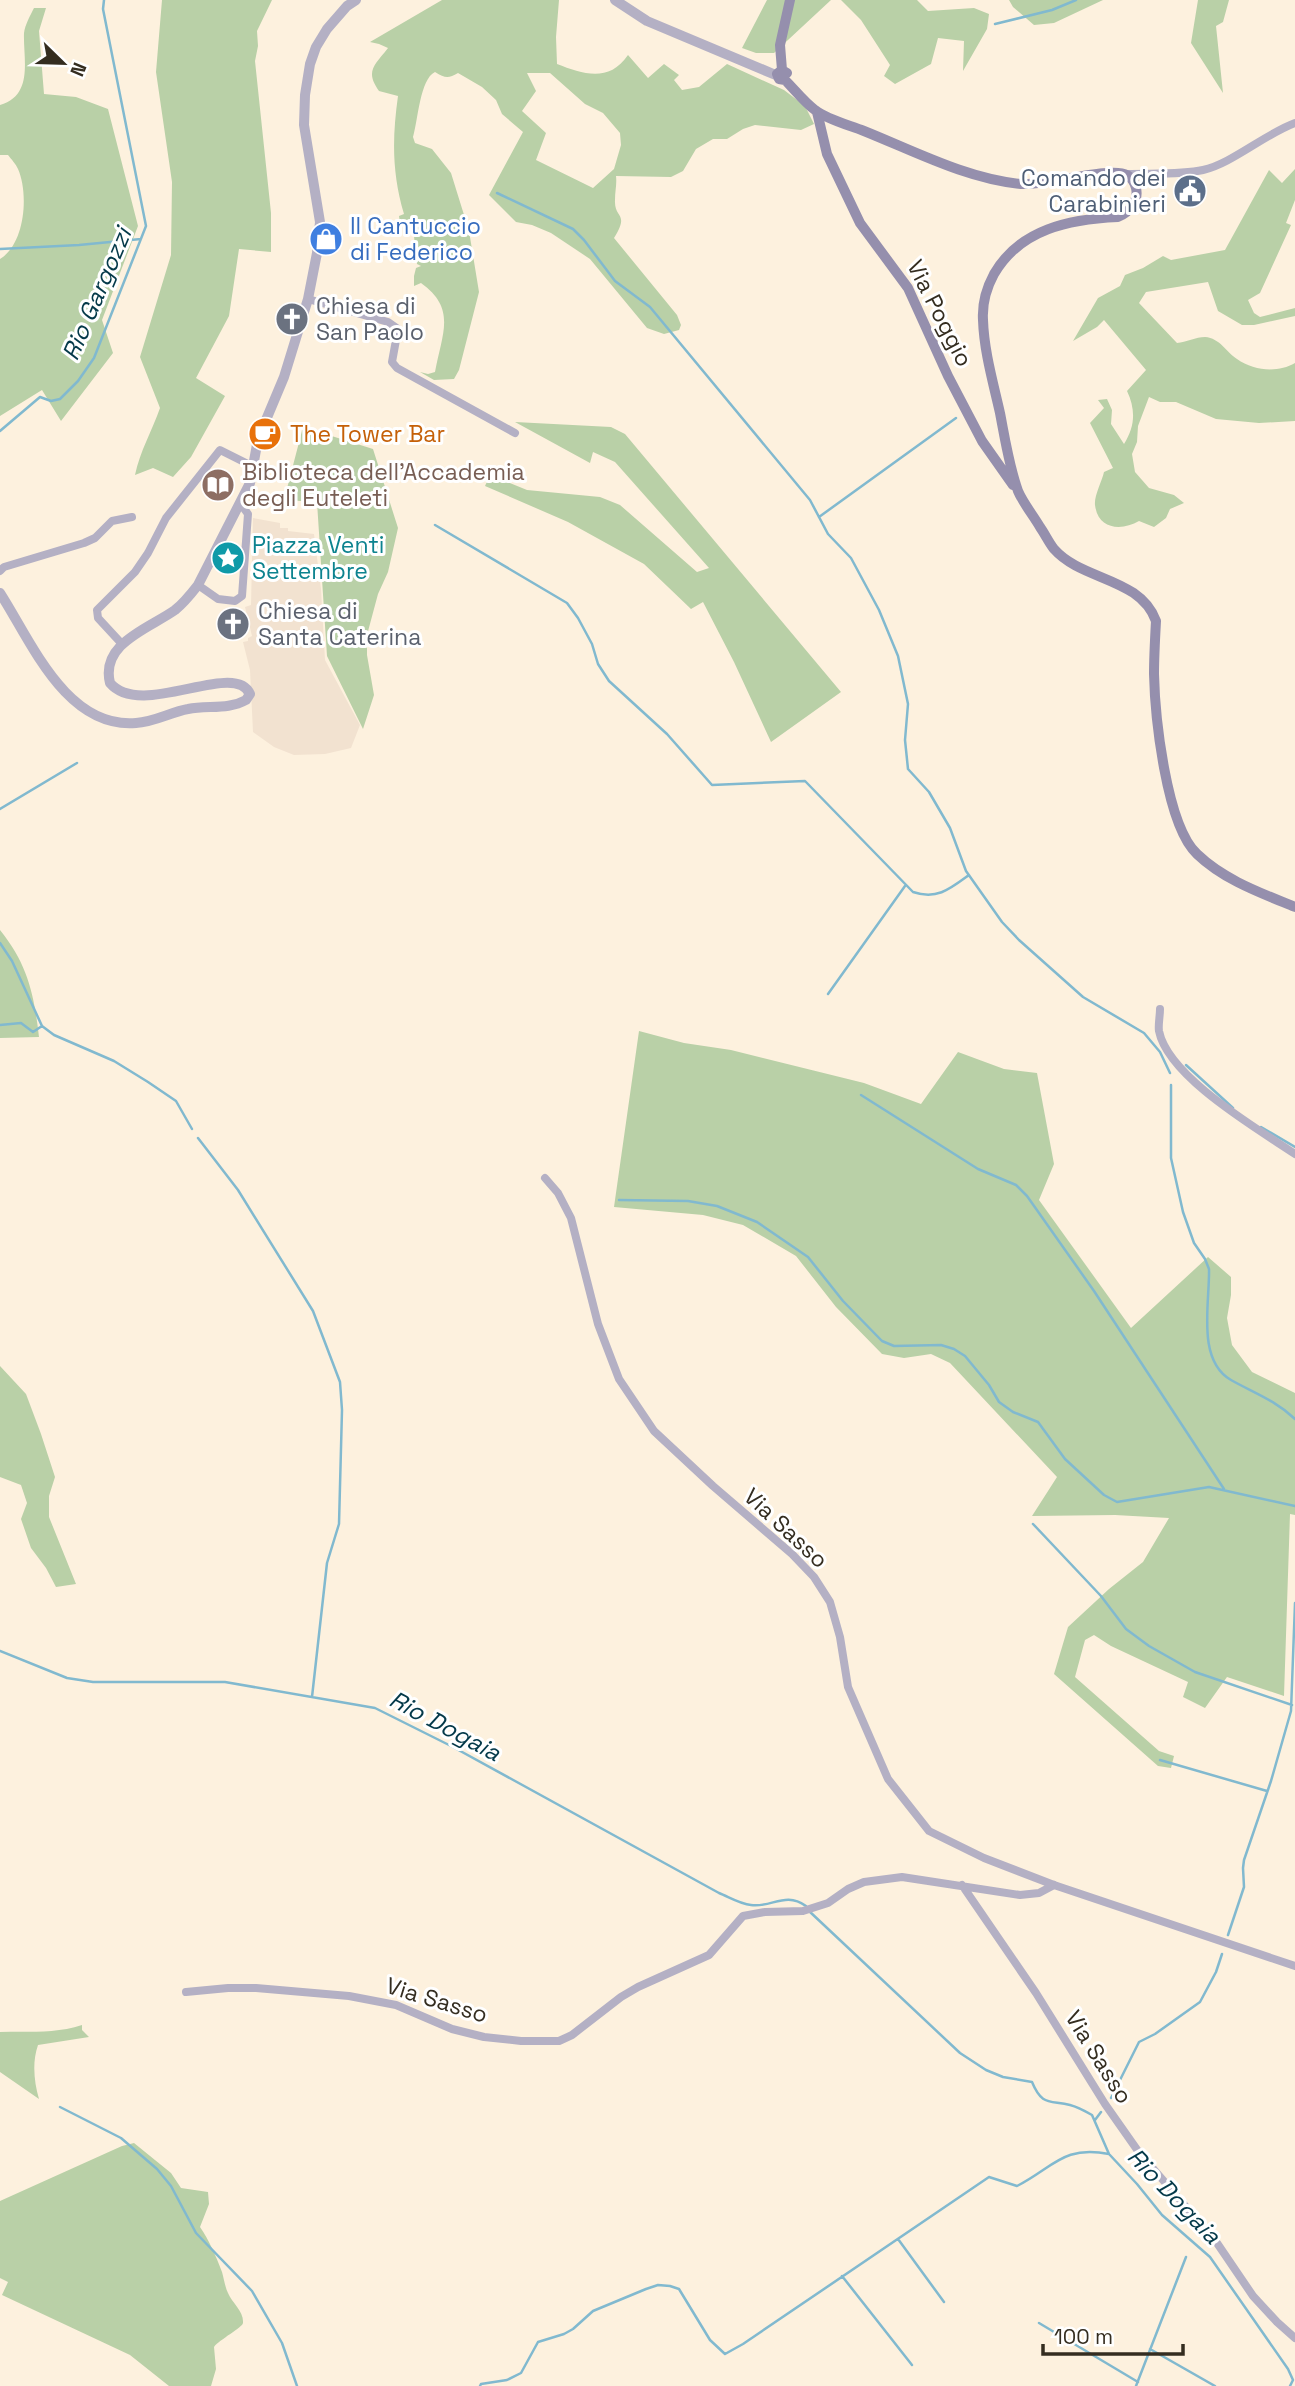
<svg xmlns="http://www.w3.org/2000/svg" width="1295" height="2386" font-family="'Space Grotesk',sans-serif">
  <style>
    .medical { fill: #f2e2d0 }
    .green { fill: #b9d0a7; fill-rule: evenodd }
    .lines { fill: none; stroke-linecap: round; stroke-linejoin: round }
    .stream { stroke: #81b9cf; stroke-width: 2.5 }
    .minor { stroke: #b4b0c4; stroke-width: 8 }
    .tertiary { stroke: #b4b0c4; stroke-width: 10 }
    .secondary { stroke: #958fad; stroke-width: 10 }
    .labels { text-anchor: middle; stroke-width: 6; stroke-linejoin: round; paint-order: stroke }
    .service-label { font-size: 23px; fill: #4e5e75; stroke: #fff; text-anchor: end }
    .shop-label { font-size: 23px; fill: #366cbe; stroke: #fff; text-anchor: start }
    .worship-label { font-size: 23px; fill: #5b616d; stroke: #fff; text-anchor: start }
    .street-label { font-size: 23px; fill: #342d20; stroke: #fff }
    .food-label { font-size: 23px; fill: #c56008; stroke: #fff; text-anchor: start }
    .education-label { font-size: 23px; fill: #785e54; stroke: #fff; text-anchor: start }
    .culture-label { font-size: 23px; fill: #0d838f; stroke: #fff; text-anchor: start }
    .water-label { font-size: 24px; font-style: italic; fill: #043949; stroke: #fff }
  </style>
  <rect width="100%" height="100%" fill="#fdf1de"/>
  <path class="medical" d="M253 518 280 523V528H288V531L314 534 321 589 325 660 360 725 351 748 325 754 294 755 274 747 253 732 250 670 243 642 248 641V638L252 636 245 607 251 605Z"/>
  <path class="green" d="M162 0H272L257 31 258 46 255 61 271 213V252L239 249 229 316 196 378 225 396 191 457 173 477 153 468 135 475C140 451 152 431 160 408L140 357 171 255 172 182 156 72Z
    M442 0H559L556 37 557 64C583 74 609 83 628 55L648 78 664 64 679 75 674 80 682 90 699 87 727 64 784 90 805 106 814 124 801 130 755 125 743 129 727 139H713L696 149 683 171 671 177 616 176C617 184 615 191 615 200 614 219 630 212 614 238L677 315 681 325 679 330 664 334 647 328 590 259 551 233 532 225 516 222 489 195 523 132 502 114 496 100 482 87 458 73C448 79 445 78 435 72 420 79 418 120 413 137L415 143 432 149 451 173 469 231 479 292 459 370 454 379 434 380 420 372 428 374 435 372C442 333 457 309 421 283L414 286V276L416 268 421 266 417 264 413 227 400 223 399 216 404 214C392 173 392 139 398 96L379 91C365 71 374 66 388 48L379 44 370 42ZM527 73H550L585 104 603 113 620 133 621 145 614 169 593 188 536 160 546 133 522 111 536 91Z
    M767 0H831L774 53H756L742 48Z
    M841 0H917L928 11 974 8 989 14 987 29 963 71 964 41 938 38 931 64 895 84 884 76 890 65 861 20Z
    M1009 0H1103L1054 23 1034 25 1013 7Z
    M1198 0H1229L1223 22 1216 26 1223 93 1191 43Z
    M34 8H46L39 31 44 94 76 97 108 109 138 226 102 320 113 353 61 421 42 390 0 416V259C25 244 29 194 18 169 16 164 11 159 8 155H0V105C34 95 23 59 24 33 25 25 30 16 34 8Z
    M1295 169V200L1286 223 1291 225 1260 293 1248 300 1254 313 1260 317 1295 308V316L1254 325H1242L1218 311 1208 282 1146 292 1139 303 1177 343C1186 342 1196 337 1205 337 1220 338 1226 352 1237 359 1254 371 1278 373 1295 363V421L1259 423 1216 419 1176 402H1160L1149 397 1138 426 1137 442 1132 454 1135 472 1149 488 1174 495 1184 503 1170 509 1166 518 1154 527 1139 521C1122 531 1098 530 1095 505 1094 496 1102 481 1104 472L1113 468 1090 423 1104 408 1098 400 1107 399 1112 410 1111 424 1124 444C1135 427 1136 410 1127 391L1146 370 1104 320 1097 327 1073 341 1098 298 1120 286 1125 275 1143 268 1163 256 1171 260 1225 250 1269 170 1282 183Z
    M515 422 611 427 625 434 841 692 771 742 734 662 703 602 691 609 644 564 568 522 485 486 490 475 527 490 600 497 620 505 697 572 709 568 615 462 593 452 590 463Z
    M303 427 373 449 398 528 388 572 378 594 367 635V655L374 695 363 729 327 656 317 502 284 500Z
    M0 930C28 965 34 994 39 1037L0 1038Z
    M639 1031 684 1043 731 1050 864 1083 921 1104 958 1052 1004 1069 1037 1073 1054 1164 1039 1200 1131 1328 1208 1257 1231 1277V1295L1227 1318 1232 1345 1252 1372 1295 1393V1515L1290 1514 1284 1696 1227 1677 1205 1708 1183 1697 1188 1682 1111 1646 1094 1635 1085 1640 1075 1677 1159 1751 1174 1756 1171 1768 1158 1766 1054 1674 1068 1627 1109 1589 1143 1562 1169 1518 1115 1515 1032 1516 1057 1477 950 1363 931 1354 904 1358 882 1354 836 1307 796 1256 743 1225 703 1215 614 1207Z
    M0 1366 26 1394 41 1434 55 1477 49 1496V1517L76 1584 56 1587 46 1568 31 1548 21 1519 27 1503 21 1485 0 1477Z
    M82 2025V2030L89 2037 38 2045C32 2062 34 2082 39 2099L0 2072V2032C28 2031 55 2034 82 2025Z
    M134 2143 171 2173 181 2188 208 2192 209 2204 200 2227C209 2240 216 2256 222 2272 224 2279 225 2287 228 2293 232 2303 244 2311 243 2323 243 2327 219 2340 214 2347L216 2369 211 2386H169L130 2355 2 2295 8 2282 0 2278V2201L122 2146Z"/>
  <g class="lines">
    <path class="stream" d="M995 24 1052 10 1076 0
      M497 193 573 229 584 240 615 281 650 307 810 500 828 534 851 558 879 610 898 656 908 704 905 740 908 769 929 792 950 828 966 871 1002 922 1019 940 1083 997 1144 1033 1160 1052 1170 1073
      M0 249 79 245 141 239
      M0 431 40 397 51 401 60 399 78 381 94 358 146 226 103 9 104 0
      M819 517 956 418
      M435 525 567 603 578 618 592 644 598 664 609 681 667 734 712 785 805 781 913 892C937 900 950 889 969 875
      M0 809 77 763
      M0 943 12 961 42 1026
      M828 994 905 886
      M0 1025 21 1023 33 1032 42 1026 54 1035 114 1061 148 1082 176 1101 192 1129
      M1186 1065 1233 1108
      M1171 1085V1158L1183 1212 1194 1243 1205 1259 1209 1269C1210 1302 1196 1360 1231 1380 1254 1393 1275 1400 1295 1419
      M861 1095 978 1169 1016 1185 1027 1196 1094 1291 1224 1489
      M1261 1127 1295 1147
      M198 1138 238 1190 313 1311 340 1382 342 1410 339 1524 327 1563 312 1697
      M619 1200 688 1201 717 1206 757 1222 808 1257 843 1301 882 1341 894 1346 941 1345 954 1349 965 1356 989 1385 999 1402 1013 1412 1038 1422 1065 1459 1104 1495 1117 1502 1209 1487 1295 1506
      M1033 1524 1101 1596 1126 1629 1149 1646 1195 1672 1292 1705
      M0 1651 67 1678 93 1682H225L375 1708 453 1747 719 1893C729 1897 740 1904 751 1905 772 1908 785 1891 806 1906
      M1160 1760 1267 1791
      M809 1911 960 2053 986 2070 1003 2077 1032 2082C1042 2106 1049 2100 1070 2105 1078 2107 1085 2111 1092 2115L1109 2154 1137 2184 1162 2215 1210 2257 1288 2369 1293 2380 1290 2386
      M1228 1935 1244 1887 1243 1868 1244 1860 1271 1781 1291 1711 1295 1603
      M1111 2098 1139 2042 1155 2034 1200 2002 1216 1972 1222 1954
      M60 2107 121 2138 157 2169 171 2186 196 2233 252 2291 282 2343 297 2386
      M1095 2120 1101 2112
      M898 2239 944 2302
      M842 2276 912 2365
      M1039 2323 1138 2382
      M1150 2349 1215 2386
      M480 2386 481 2384 507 2380 521 2373 538 2342 564 2334 573 2329 593 2311 646 2289 658 2285 670 2286 679 2289 710 2340 725 2354 743 2344 989 2177 1017 2186C1054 2167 1063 2145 1109 2154
      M1136 2386 1186 2257"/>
    <path class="minor" d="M1127 174C1150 173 1181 175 1203 170 1231 164 1265 134 1295 123
      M308 299 388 322 398 329 392 362 397 368 515 433
      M0 571 4 567 84 543 95 538 112 521 132 517
      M198 585 218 599 235 601 242 596 248 514 240 503
      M122 644 98 618 97 610 135 572 148 553 166 518 220 450 252 466
      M1160 1009C1160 1016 1158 1025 1159 1031 1168 1077 1258 1129 1295 1154
      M545 1178 558 1193 571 1218 598 1324 619 1379 654 1431 713 1486 792 1554 814 1577 830 1602 840 1637 848 1687 888 1779 929 1831 984 1858 1054 1885 1295 1966
      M962 1885 1036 1993 1105 2104 1138 2151 1217 2243 1253 2296 1277 2322 1295 2338
      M186 1992 228 1988H256L349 1996 396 2005 452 2029 484 2037 521 2041H559L572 2035 621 1997 638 1987 709 1955 743 1916 765 1912 803 1911 828 1903 848 1889 864 1882 902 1877 1020 1895 1039 1893 1054 1885"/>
    <path class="tertiary" d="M615 0 647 21 778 76
      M0 593C31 641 66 729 136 723 154 722 171 712 188 709 208 705 228 710 246 700L250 694C235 659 141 720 110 683 100 643 150 628 175 610 184 603 191 594 198 585L250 483 258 439 284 377 308 299 317 253 320 222 304 125 305 95 310 64 316 47 327 29 347 6 356 0"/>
    <path class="secondary" d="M782 70 777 74 779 79 785 80C795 90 804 102 815 110 828 120 849 125 864 131 914 151 967 179 1021 184 1046 186 1111 166 1127 175 1131 177 1135 183 1136 188 1139 201 1130 212 1118 217 1070 219 1020 229 994 274 987 287 982 304 983 320 984 351 993 382 1000 413 1005 439 1009 466 1018 491 1023 503 1033 515 1040 527 1045 534 1049 543 1054 549 1082 581 1140 577 1156 621 1155 639 1154 657 1154 674 1155 716 1166 825 1197 854 1224 880 1261 893 1295 907
      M787 73 782 70 780 45 790 0
      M817 112 827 154 860 223 908 288 948 376 982 441 1013 485"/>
  </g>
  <defs>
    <symbol id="civic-disc" viewBox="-11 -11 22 22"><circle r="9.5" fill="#5c6f8a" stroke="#fff"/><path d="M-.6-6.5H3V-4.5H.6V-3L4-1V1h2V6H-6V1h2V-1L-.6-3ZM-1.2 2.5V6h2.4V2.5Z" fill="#fff"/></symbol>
    <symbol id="shop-disc" viewBox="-11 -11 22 22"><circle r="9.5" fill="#3f7fe0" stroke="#fff"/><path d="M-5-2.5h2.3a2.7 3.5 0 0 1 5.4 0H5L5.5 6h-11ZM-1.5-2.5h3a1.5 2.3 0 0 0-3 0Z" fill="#fff"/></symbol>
    <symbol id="church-disc" viewBox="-11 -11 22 22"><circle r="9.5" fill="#6b7280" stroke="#fff"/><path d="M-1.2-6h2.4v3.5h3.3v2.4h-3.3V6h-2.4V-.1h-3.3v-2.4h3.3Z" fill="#fff"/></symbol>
    <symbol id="cafe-disc" viewBox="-11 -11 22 22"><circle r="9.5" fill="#e8710a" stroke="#fff"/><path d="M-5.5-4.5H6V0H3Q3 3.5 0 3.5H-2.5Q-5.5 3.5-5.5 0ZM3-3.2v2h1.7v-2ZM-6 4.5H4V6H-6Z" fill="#fff"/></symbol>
    <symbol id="library-disc" viewBox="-11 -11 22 22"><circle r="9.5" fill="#8d6e63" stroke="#fff"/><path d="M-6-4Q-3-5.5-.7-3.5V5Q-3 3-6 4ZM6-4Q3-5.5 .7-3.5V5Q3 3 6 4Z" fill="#fff"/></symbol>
    <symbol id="sight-disc" viewBox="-11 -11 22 22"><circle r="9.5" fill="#0f9aa8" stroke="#fff"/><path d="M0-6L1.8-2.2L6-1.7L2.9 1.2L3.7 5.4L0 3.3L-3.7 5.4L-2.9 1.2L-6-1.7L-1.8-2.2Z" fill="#fff"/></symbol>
  </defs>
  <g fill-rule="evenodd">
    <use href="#civic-disc" x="1171" y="172" width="38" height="38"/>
    <use href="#shop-disc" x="307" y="220" width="38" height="38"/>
    <use href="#church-disc" x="273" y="300" width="38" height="38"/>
    <use href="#cafe-disc" x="246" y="415" width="38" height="38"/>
    <use href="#library-disc" x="199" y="466" width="38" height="38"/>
    <use href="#sight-disc" x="209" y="539" width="38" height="38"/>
    <use href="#church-disc" x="214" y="605" width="38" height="38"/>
  </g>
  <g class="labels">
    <g class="service-label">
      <text x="1166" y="186">Comando dei<tspan x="1166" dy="26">Carabinieri</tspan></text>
    </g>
    <g class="shop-label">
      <text x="350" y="234">Il Cantuccio<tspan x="350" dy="26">di Federico</tspan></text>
    </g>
    <g class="worship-label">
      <text x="316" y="314">Chiesa di<tspan x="316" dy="26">San Paolo</tspan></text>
      <text x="258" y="619">Chiesa di<tspan x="258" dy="26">Santa Caterina</tspan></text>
    </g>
    <g class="street-label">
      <text transform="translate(940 313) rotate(63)" y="8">Via Poggio</text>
      <text transform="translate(786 1528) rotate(43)" y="8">Via Sasso</text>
      <text transform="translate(437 2000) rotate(17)" y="8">Via Sasso</text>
      <text transform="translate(1099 2057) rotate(58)" y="8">Via Sasso</text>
    </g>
    <g class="food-label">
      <text x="290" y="442">The Tower Bar</text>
    </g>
    <g class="education-label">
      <text x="242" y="480">Biblioteca dell'Accademia<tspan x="242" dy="26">degli Euteleti</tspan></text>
    </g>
    <g class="culture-label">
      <text x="252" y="553">Piazza Venti<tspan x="252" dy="26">Settembre</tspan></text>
    </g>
    <g class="water-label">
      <text transform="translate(97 294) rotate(-67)" y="8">Rio Gargozzi</text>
      <text transform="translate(445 1726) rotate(28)" y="8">Rio Dogaia</text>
      <text transform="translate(1174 2196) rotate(46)" y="8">Rio Dogaia</text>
    </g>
  </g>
  <g transform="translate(63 63) rotate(113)" stroke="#ffffff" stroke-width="5" paint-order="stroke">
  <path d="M0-5L12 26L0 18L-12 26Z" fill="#342d20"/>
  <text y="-10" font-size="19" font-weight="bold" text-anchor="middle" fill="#342d20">N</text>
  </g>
  <path d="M1043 2344v10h140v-10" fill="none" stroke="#342d20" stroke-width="3.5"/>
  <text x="1054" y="2344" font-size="21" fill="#342d20" stroke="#ffffff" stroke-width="5" paint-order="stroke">100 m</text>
</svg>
